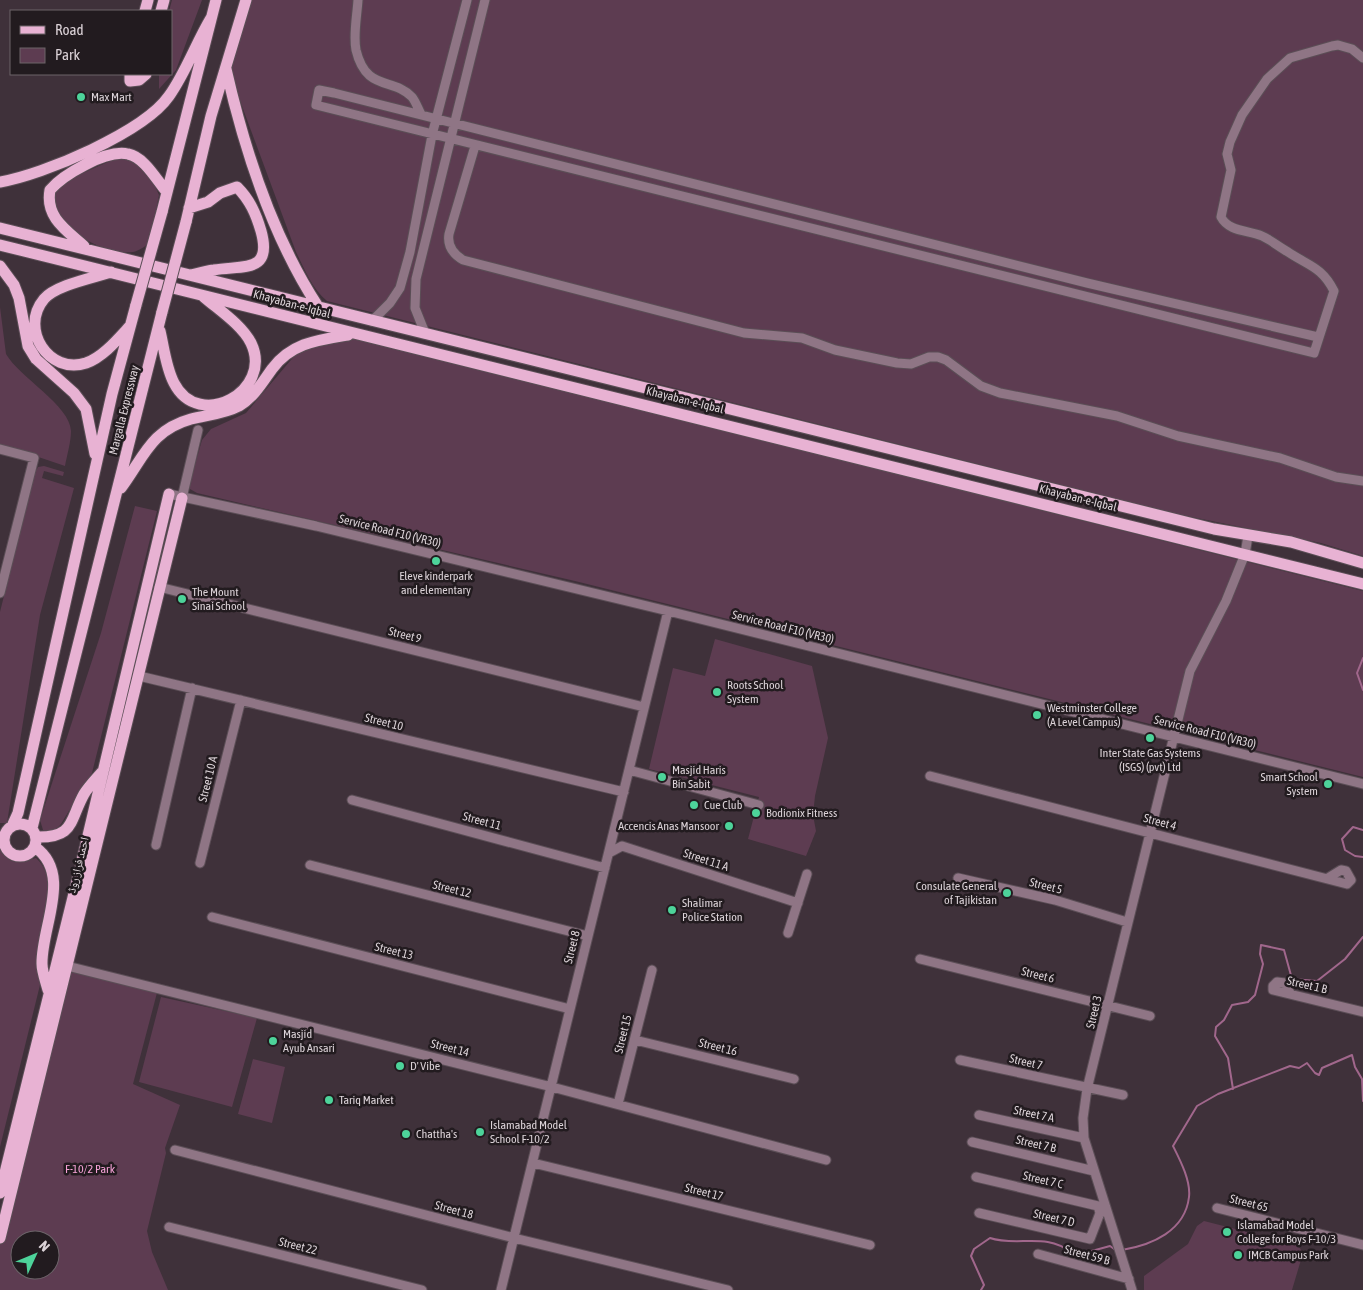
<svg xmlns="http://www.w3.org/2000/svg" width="1363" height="1290" font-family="'Asap Condensed','Noto Naskh Arabic',sans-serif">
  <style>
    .green { fill: #5d3c51; fill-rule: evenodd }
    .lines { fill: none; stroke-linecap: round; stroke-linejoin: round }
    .stream { stroke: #a1678c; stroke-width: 2 }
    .minor-casing { stroke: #5b4e56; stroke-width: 11 }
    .major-casing { stroke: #5b4e56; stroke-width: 13 }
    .minor { stroke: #8f7585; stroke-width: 9 }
    .major { stroke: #e8b2d3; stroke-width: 11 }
    .major-bridge-casing { stroke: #5b4e56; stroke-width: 13; stroke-linecap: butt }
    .major-bridge { stroke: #e8b2d3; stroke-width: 11 }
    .poi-dot { fill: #4dd39a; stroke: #221b1f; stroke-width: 2 }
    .labels { text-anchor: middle; stroke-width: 5; stroke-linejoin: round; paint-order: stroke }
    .poi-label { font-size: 12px; fill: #dbd2d7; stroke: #221b1f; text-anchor: start }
    .street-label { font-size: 12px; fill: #dbd2d7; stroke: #221b1f }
    .park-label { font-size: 12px; fill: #f6a2d7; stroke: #221b1f }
  </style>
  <rect width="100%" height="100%" fill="#3f313a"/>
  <path class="green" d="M172 0H202L176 70 159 89V74H171V11H169Z
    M245 0H1363V556L1321 543 1182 515 327 301C312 289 304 268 296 252L229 71Z
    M117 158H127L137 164 154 184 159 195 150 243C145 246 139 251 133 252 107 255 73 236 58 215 53 209 54 200 53 192L60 183Z
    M0 307 6 354C20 378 70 405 71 431 71 442 67 455 65 466L0 444Z
    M352 334 701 425 1363 591V777L575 581 197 493 190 489 189 485 202 440 211 429 246 413 296 354Z
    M44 466 64 472 63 476 44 471 42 478 74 488 40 615 7 823H0V612L34 474 38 467Z
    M135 506 157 511 92 773 61 824C55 831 52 832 43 830L40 820 101 633Z
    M715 639 812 666 828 738 815 796 813 815 816 831 806 856 748 839 759 797 649 769 673 668 705 676Z
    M0 850C12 867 19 862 36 858 66 884 34 948 40 985L0 1147Z
    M67 966 158 989 133 1084 180 1105 165 1148 166 1153 147 1231 152 1252 168 1290H0V1238ZM20 1240H50V1270H20Z
    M161 997 257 1018 232 1107 139 1082Z
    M253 1059 285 1067 272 1123 238 1114Z
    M1204 1221 1298 1245 1303 1253 1292 1290H1144V1276L1188 1244 1197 1226Z"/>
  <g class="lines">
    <path class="stream" d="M1363 658 1357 673 1363 690
      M1363 830 1353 827 1342 839 1345 850 1355 856 1363 857
      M1233 1089 1228 1058 1215 1036 1216 1027 1224 1020 1232 1005 1248 1002 1255 995 1263 964 1260 954 1261 945 1284 950 1292 979 1317 981 1345 959 1363 937
      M1122 1250C1152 1245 1185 1231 1189 1197 1191 1181 1180 1160 1173 1146L1197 1106 1218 1094 1290 1066 1299 1068 1307 1063 1315 1073 1319 1075 1322 1068 1352 1055 1355 1067 1362 1079 1363 1101
      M981 1290 984 1285 971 1256 974 1249 990 1238C1016 1247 1047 1232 1070 1252H1088L1110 1246 1117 1251"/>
    <defs>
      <path id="minor" d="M358 0C357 16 353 35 356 50 366 92 393 77 412 97 416 102 418 109 421 114
        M475 146 449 234C447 246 453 254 463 260L744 333 802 338 835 350 897 363 911 364 929 357H938L946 360 981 386 1000 393 1117 416 1178 436 1280 458 1336 477 1363 481
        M372 321 390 303 400 288 410 252 432 135 467 0
        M425 333 415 308 416 279 485 0
        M1318 337 1087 283 334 93 319 90 316 105 1314 353 1334 291C1322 267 1309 266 1288 252 1279 247 1271 240 1262 236 1248 230 1229 232 1221 217L1231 170 1227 154 1230 142 1242 115 1267 79 1290 58 1332 46 1338 45 1352 49 1363 58
        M0 449 34 458 0 593
        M169 494 316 526 668 611 1363 784
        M182 498 198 430
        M159 587 644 707
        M139 676 624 792
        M629 770 759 805
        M930 776 1347 884 1351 880 1346 871 1341 870 1328 878
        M352 800 605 868
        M156 845 192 688
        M609 853 622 846 798 903
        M200 863 241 700
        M310 865 588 936
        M958 878 1055 900 1127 922
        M212 917 570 1009
        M788 933 807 874
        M920 959 1150 1016
        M67 966 552 1087 826 1160
        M1290 993 1285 983 1277 982 1273 986V990L1363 1012
        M635 1040 794 1079
        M960 1060 1123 1095
        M618 1104 652 970
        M979 1115 1084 1138
        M972 1142 1094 1171
        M175 1150 514 1238 728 1290
        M533 1163 870 1245
        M976 1177 1098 1206 1100 1213
        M1217 1208 1363 1245
        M979 1213 1090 1239 1100 1213 1107 1211
        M169 1227 422 1290
        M1038 1254 1129 1279
        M501 1290 668 611
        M1132 1290 1084 1138 1083 1118 1087 1089 1190 671 1226 601 1245 554 1248 536"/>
      <path id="major" d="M145 11 148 0
        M161 11 164 0
        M226 69C244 148 273 237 317 305
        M130 74V81L139 80 146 74
        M0 182C43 175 144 132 169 96 186 72 196 43 211 18
        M189 208 208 202 220 193 237 187C250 200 256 214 261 231 273 274 242 265 214 270 206 271 199 273 191 275
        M162 212 216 0
        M186 222 211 116 246 0
        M0 228 1214 529 1291 542 1363 563
        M0 245 1363 584
        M84 246C66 230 45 217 50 190 63 175 106 149 128 154 144 157 156 179 166 191
        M0 266 14 285 19 298 28 346 36 359 74 393 86 409 95 454
        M111 272C93 278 56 285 44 299 19 329 49 375 86 363 103 357 118 339 130 326
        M160 331C164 348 166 368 174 383 199 432 274 391 251 343 242 325 219 310 204 297
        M121 488C144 457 151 430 191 419 207 415 224 414 239 406 254 397 262 383 272 369 291 343 318 340 348 335
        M4 840a16 16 0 1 1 32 0a16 16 0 1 1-32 0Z
        M13 824 18 813 112 394 136 305
        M32 828 162 312
        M36 837C75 838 69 821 84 794 89 786 96 779 102 772
        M35 847C73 874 41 927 42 964 42 972 46 982 48 990
        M0 1193 81 865 169 494
        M0 1238 182 498"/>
    </defs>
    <use href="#minor" class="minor-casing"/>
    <use href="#major" class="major-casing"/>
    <use href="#minor" class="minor"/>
    <use href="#major" class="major"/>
    <defs>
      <path id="major-bridge" d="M136 305 162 212
        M162 312 186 222"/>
    </defs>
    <use href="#major-bridge" class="major-bridge-casing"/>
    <use href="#major-bridge" class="major-bridge"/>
  </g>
  <g class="poi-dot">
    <circle cx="81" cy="97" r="5"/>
    <circle cx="436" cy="561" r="5"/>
    <circle cx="182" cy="599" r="5"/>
    <circle cx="717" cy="692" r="5"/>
    <circle cx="1037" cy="715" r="5"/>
    <circle cx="1150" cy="738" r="5"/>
    <circle cx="662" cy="777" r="5"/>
    <circle cx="1328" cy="784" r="5"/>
    <circle cx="694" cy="805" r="5"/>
    <circle cx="756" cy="813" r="5"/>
    <circle cx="729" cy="826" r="5"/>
    <circle cx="1007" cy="893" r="5"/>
    <circle cx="672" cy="910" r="5"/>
    <circle cx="273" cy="1041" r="5"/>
    <circle cx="400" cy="1066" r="5"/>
    <circle cx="329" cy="1100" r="5"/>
    <circle cx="480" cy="1132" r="5"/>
    <circle cx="406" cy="1134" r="5"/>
    <circle cx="1227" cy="1232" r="5"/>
    <circle cx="1238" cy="1255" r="5"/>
  </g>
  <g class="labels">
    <g class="poi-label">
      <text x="91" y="101">Max Mart</text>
      <text x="436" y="580" text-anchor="middle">Eleve kinderpark<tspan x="436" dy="14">and elementary</tspan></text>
      <text x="192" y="596">The Mount<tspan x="192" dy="14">Sinai School</tspan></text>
      <text x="727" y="689">Roots School<tspan x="727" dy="14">System</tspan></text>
      <text x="1047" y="712">Westminster College<tspan x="1047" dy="14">(A Level Campus)</tspan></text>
      <text x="1150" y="757" text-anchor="middle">Inter State Gas Systems<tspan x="1150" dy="14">(ISGS) (pvt) Ltd</tspan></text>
      <text x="672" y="774">Masjid Haris<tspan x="672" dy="14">Bin Sabit</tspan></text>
      <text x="1318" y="781" text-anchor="end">Smart School<tspan x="1318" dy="14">System</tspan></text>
      <text x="704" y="809">Cue Club</text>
      <text x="766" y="817">Bodionix Fitness</text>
      <text x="719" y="830" text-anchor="end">Accencis Anas Mansoor</text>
      <text x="997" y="890" text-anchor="end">Consulate General<tspan x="997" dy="14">of Tajikistan</tspan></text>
      <text x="682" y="907">Shalimar<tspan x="682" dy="14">Police Station</tspan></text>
      <text x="283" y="1038">Masjid<tspan x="283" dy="14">Ayub Ansari</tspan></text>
      <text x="410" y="1070">D' Vibe</text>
      <text x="339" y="1104">Tariq Market</text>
      <text x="490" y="1129">Islamabad Model<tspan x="490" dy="14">School F-10/2</tspan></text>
      <text x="416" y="1138">Chattha's</text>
      <text x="1237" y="1229">Islamabad Model<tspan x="1237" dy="14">College for Boys F-10/3</tspan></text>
      <text x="1248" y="1259">IMCB Campus Park</text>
    </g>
    <g class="street-label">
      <text transform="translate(292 304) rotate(15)" y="4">Khayaban-e-Iqbal</text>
      <text transform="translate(685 400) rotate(14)" y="4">Khayaban-e-Iqbal</text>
      <text transform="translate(124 410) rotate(-76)" y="4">Margalla Expressway</text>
      <text transform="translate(1078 498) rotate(14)" y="4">Khayaban-e-Iqbal</text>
      <text transform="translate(390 531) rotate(14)" y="4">Service Road F10 (VR30)</text>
      <text transform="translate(783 627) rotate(14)" y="4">Service Road F10 (VR30)</text>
      <text transform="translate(405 635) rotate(14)" y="4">Street 9</text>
      <text transform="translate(384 722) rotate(14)" y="4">Street 10</text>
      <text transform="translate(1205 732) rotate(14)" y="4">Service Road F10 (VR30)</text>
      <text transform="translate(208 779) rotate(-76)" y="4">Street 10 A</text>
      <text transform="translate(482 821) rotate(15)" y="4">Street 11</text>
      <text transform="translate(1160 822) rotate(15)" y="4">Street 4</text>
      <text transform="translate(706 860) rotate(18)" y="4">Street 11 A</text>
      <text transform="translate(78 865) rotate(-76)" y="4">احمد فراز روڈ</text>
      <text transform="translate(1046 886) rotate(14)" y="4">Street 5</text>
      <text transform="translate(452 889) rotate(14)" y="4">Street 12</text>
      <text transform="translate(572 947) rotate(-76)" y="4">Street 8</text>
      <text transform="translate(394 951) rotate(14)" y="4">Street 13</text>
      <text transform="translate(1038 975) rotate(14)" y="4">Street 6</text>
      <text transform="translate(1307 985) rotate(13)" y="4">Street 1 B</text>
      <text transform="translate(1094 1012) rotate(-77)" y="4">Street 3</text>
      <text transform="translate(623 1034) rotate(-76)" y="4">Street 15</text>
      <text transform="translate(718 1047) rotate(14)" y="4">Street 16</text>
      <text transform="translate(450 1048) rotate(14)" y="4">Street 14</text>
      <text transform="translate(1026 1062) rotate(13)" y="4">Street 7</text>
      <text transform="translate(1034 1114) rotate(12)" y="4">Street 7 A</text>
      <text transform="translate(1036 1144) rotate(13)" y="4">Street 7 B</text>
      <text transform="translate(1043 1180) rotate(13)" y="4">Street 7 C</text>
      <text transform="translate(704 1192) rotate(14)" y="4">Street 17</text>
      <text transform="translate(1249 1203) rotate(14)" y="4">Street 65</text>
      <text transform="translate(454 1210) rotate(15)" y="4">Street 18</text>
      <text transform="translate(1054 1218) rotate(13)" y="4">Street 7 D</text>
      <text transform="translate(298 1246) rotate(14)" y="4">Street 22</text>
      <text transform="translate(1087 1255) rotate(15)" y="4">Street 59 B</text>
    </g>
    <g class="park-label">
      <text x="90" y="1173">F-10/2 Park</text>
    </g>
  </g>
  <rect x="10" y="10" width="162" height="65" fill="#221b1f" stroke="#6c6469"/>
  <rect x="20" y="26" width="25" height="8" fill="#e8b2d3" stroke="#6c6469"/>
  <text x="55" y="35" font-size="15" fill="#dbd2d7">Road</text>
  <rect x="20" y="48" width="25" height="15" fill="#5d3c51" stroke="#6c6469"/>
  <text x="55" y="60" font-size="15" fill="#dbd2d7">Park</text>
  <g transform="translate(35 1255) rotate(46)"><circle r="24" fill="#221b1f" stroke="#6c6469"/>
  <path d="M0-4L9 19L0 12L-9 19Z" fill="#4dd39a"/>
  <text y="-8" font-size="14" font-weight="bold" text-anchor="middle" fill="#dbd2d7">N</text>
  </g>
</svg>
